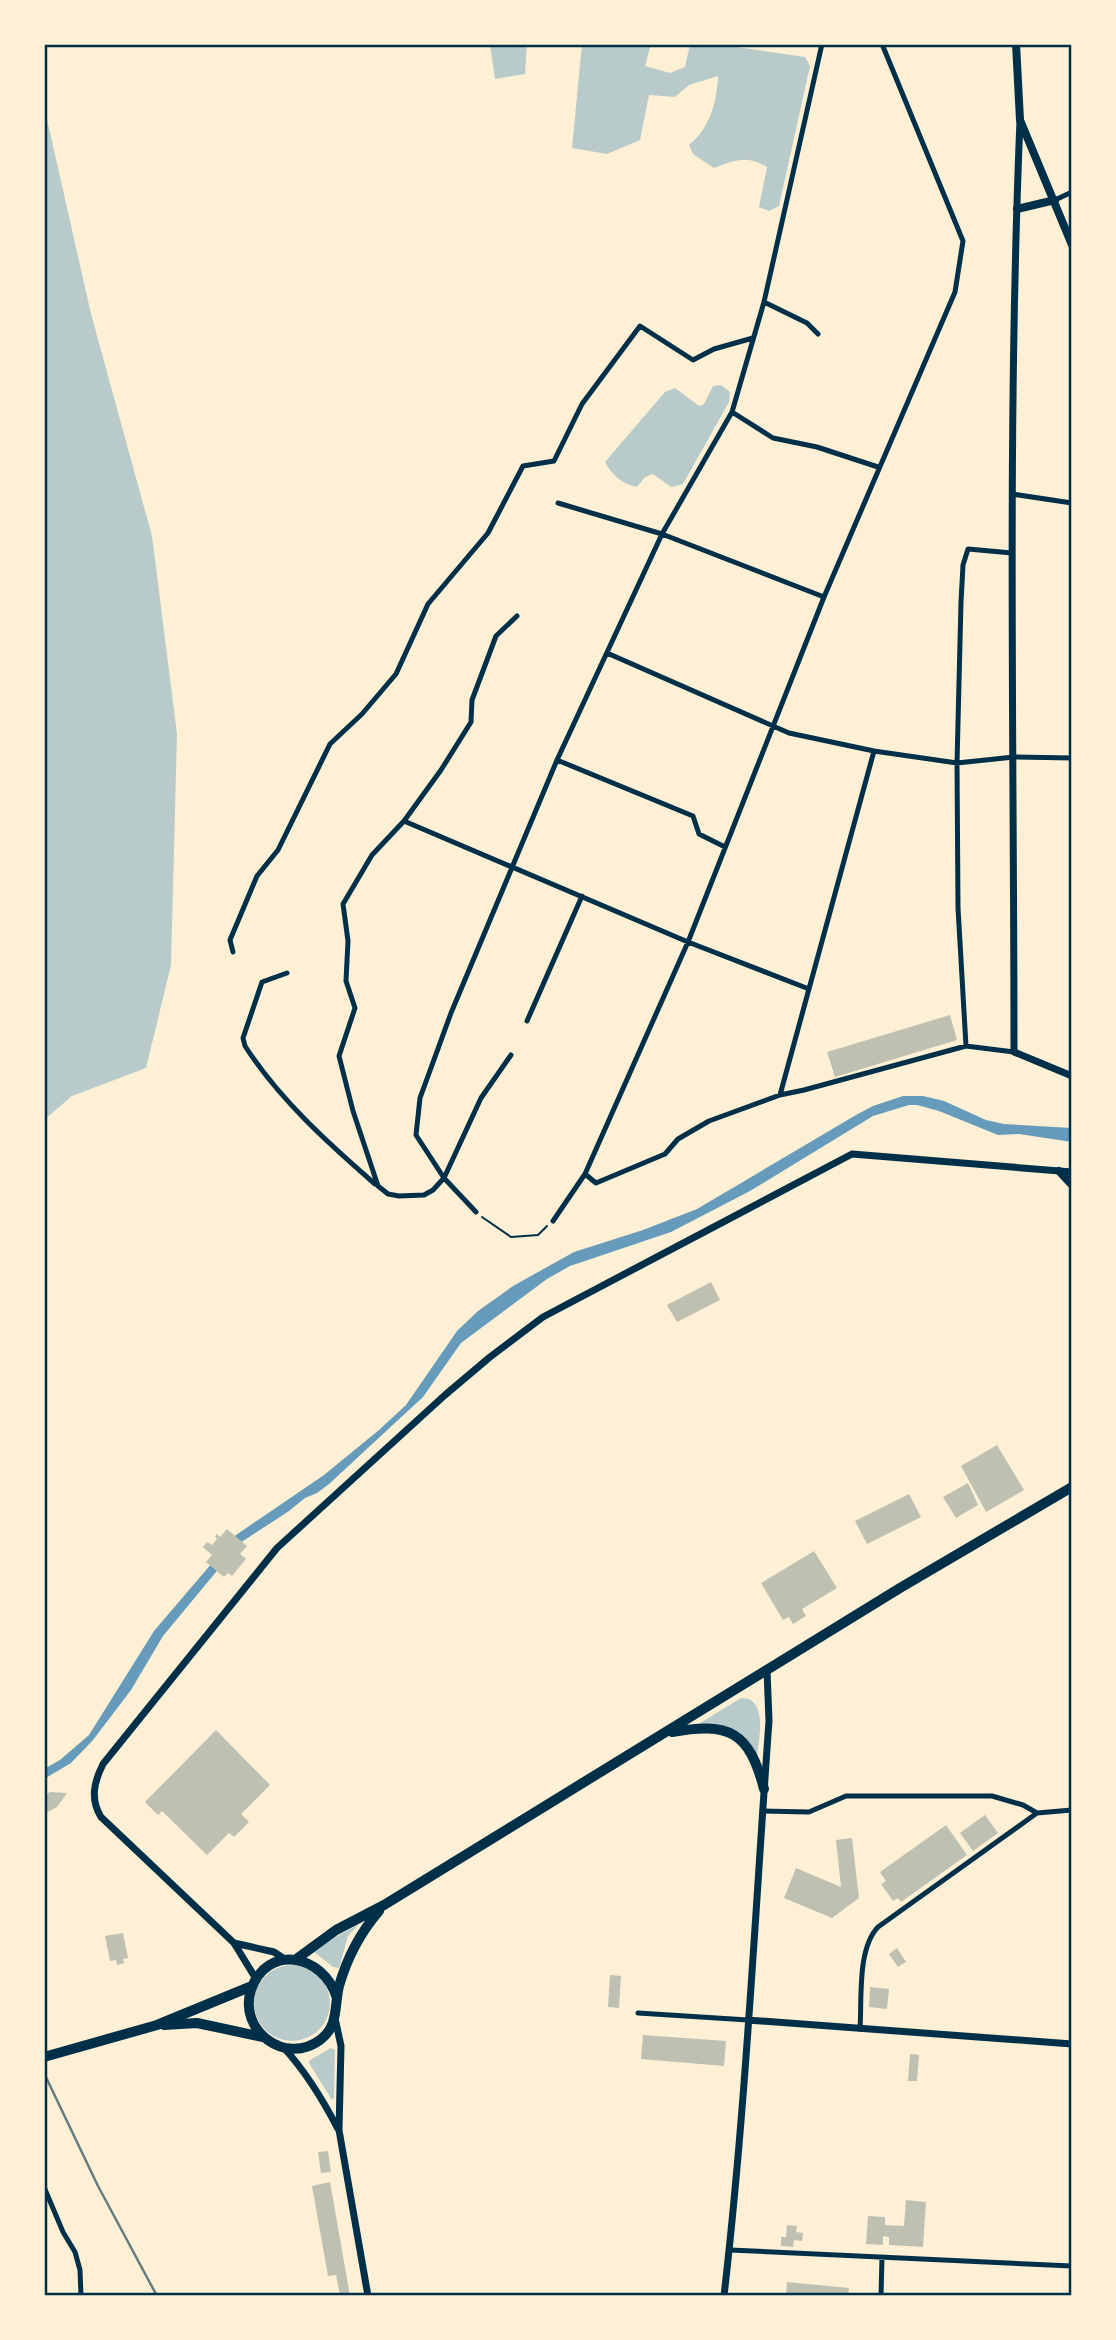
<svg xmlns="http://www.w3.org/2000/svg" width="1116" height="2340" font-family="'Open Sans',sans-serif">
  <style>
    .green { fill: #b9caca }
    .water { fill: #669bbc }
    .building { fill: #bec0b2 }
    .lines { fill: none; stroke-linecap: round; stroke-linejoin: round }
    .path { stroke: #003049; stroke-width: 2 }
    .minor { stroke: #003049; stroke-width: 5 }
    .tertiary { stroke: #003049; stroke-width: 7 }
    .secondary { stroke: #003049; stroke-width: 8 }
    .trunk { stroke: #003049; stroke-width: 10 }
    .rail { stroke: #657d81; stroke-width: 2.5 }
    .neatline { fill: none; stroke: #003049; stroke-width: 2.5 }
  </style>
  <rect width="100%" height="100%" fill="#fdf0d5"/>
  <path class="green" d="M490 44H527L525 74 495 79Z
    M582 44H651L645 66 670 73 685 67 690 44 724 45 805 57 810 66 779 206 769 211 759 207 767 167C746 155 736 160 714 168L693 154 689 145C710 128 717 102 718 76L689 85 675 97 649 95 640 140 607 154 572 148Z
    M44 106 91 314 152 536 177 734 171 965 146 1068 72 1096 44 1120Z
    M721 385 730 392 729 402 683 484 671 487 653 474 645 477 637 487C622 484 612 475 605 462L665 392 675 388 699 406 704 404 713 386Z
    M741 1698 749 1699C767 1709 758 1741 757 1759 736 1736 731 1721 697 1725Z
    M359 1924 348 1936 339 1968 333 1967 314 1952 313 1950Z
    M254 2003a38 38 0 1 1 76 0a38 38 0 1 1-76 0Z
    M331 2048 335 2050 334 2098 332 2100 309 2063 310 2060Z"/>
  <path class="water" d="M903 1096H923L944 1101 986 1120 1004 1124 1072 1128V1142L1019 1134 998 1135 939 1111 917 1105H909L873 1116 750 1191 671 1232 570 1266 547 1279 461 1343 423 1397 329 1484 317 1493 305 1498 289 1511 240 1543 163 1636 131 1690 93 1740 71 1763 44 1779V1769L60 1760 89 1735 154 1631 236 1535 324 1475 379 1430 406 1405 457 1331 478 1311 513 1286 574 1252 643 1230 697 1209 856 1115 873 1106Z"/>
  <path class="building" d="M950 1015 957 1040 835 1077 827 1052Z
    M711 1282 720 1300 677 1322 667 1305Z
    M997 1445 1024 1490 986 1512 961 1466Z
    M968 1483 978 1505 956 1518 943 1497Z
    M909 1494 921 1517 867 1544 855 1521Z
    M227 1529 247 1546 240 1554 246 1559 232 1576 228 1573 224 1577 206 1562 212 1555 203 1547 207 1542 212 1545 217 1539 215 1536 217 1534 220 1537Z
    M814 1551 837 1588 802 1609 806 1616 793 1624 789 1617 783 1620 761 1583Z
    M216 1730 270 1785 241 1814 249 1822 234 1837 229 1833 207 1855 162 1811 158 1815 145 1802Z
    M50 1792 67 1793 57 1807 44 1814V1796Z
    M985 1815 998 1833 973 1851 960 1833Z
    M946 1825 967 1855 901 1902 898 1898 893 1901 881 1884 886 1881 880 1872Z
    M852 1838 859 1898 832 1918 784 1898 796 1868 841 1887 836 1840Z
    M123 1933 128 1958 123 1959 124 1963 117 1965 116 1960 110 1961 105 1936Z
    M897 1948 906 1962 898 1967 889 1954Z
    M610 1975 621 1976 619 2008 608 2007Z
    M870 1987 889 1989 887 2009 869 2007Z
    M643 2035 726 2041 724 2066 641 2059Z
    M910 2054 919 2055 917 2081H908Z
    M328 2151 331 2172 321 2173 318 2152Z
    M330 2182 346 2273 350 2296H340L336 2275 328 2276 312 2186Z
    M906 2200 926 2202 923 2247 889 2245V2237L883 2236V2245L866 2244 868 2216 885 2217V2225L904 2226Z
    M787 2225 797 2226 796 2232 803 2233 802 2241 794 2240 793 2247 781 2246V2237H786Z
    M787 2282 849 2288 848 2296H786Z"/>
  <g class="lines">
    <path class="path" d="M482 1217 511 1237 538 1235 547 1226"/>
    <path class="minor" d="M1055 200 1072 192
      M764 302 807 323 818 334
      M732 412 773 438 817 447 878 467
      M1012 494 1072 503
      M558 503 662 534 824 597
      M607 653 789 733 874 751 957 763 1014 757 1072 758
      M557 760 693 816 699 834 725 847
      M404 821 688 942 809 989
      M233 952 230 940 257 876 278 850 330 744 362 714 396 674 428 604 488 533 523 466 554 461 582 404 640 326 693 360 714 349 753 338
      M287 973 262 982 243 1038 245 1046C279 1099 328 1143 375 1184
      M527 1021 582 896
      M966 1046 958 908 957 763 961 602 963 565 968 549 1012 553
      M511 1055 481 1098 444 1178 433 1190 424 1195 399 1196 388 1194 378 1186 353 1111 339 1056 355 1008 346 981 348 941 343 904 372 855 404 821 441 770 471 722 472 700 496 636 517 616
      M780 1095 874 751
      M585 1174 596 1183 665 1154 678 1139 709 1121 780 1095 804 1090 966 1046 1014 1052
      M476 1212 444 1178 416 1135 420 1098 451 1013 557 760 662 534 732 412 764 302 822 44
      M553 1221 585 1174 688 942 824 597 955 292 963 241 882 44
      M762 1811 809 1812 846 1796H992L1023 1805 1037 1813 1072 1810
      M638 2013 748 2020
      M860 2029C862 1999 857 1949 878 1927L1037 1813
      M44 2187 63 2232 75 2252 80 2270 81 2296
      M730 2250 1072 2266
      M881 2296 882 2257"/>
    <path class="tertiary" d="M1020 120C1007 431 1014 742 1014 1052L1072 1076
      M234 1943 274 1952 286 1960
      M256 1979 234 1943 101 1817C90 1799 94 1782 103 1764L277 1548 445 1395 490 1357 543 1317 852 1154 1072 1172
      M335 2018 341 2046 339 2130 368 2296
      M748 2020 1072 2044
      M284 2048C306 2072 323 2100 338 2129
      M724 2296C746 2105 755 1913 769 1721L767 1670"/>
    <path class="secondary" d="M1016 44 1020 120 1072 245
      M1017 209 1055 200
      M1059 1171 1072 1185"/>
    <path class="trunk" d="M672 1732C729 1722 749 1731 764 1789
      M295 1960 336 1930 384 1905 900 1588 1072 1487
      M337 1998C323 1953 266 1944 251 1990 238 2030 285 2066 320 2040 339 2026 334 2006 339 1986 347 1958 360 1933 379 1911
      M164 2025 197 2023 263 2037
      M44 2057 157 2025 252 1986"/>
    <path class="rail" d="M44 2073 98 2186 157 2296"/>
  </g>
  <rect width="1116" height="2340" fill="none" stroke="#fdf0d5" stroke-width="91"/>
  <rect x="46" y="46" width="1024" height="2248" class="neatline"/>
</svg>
